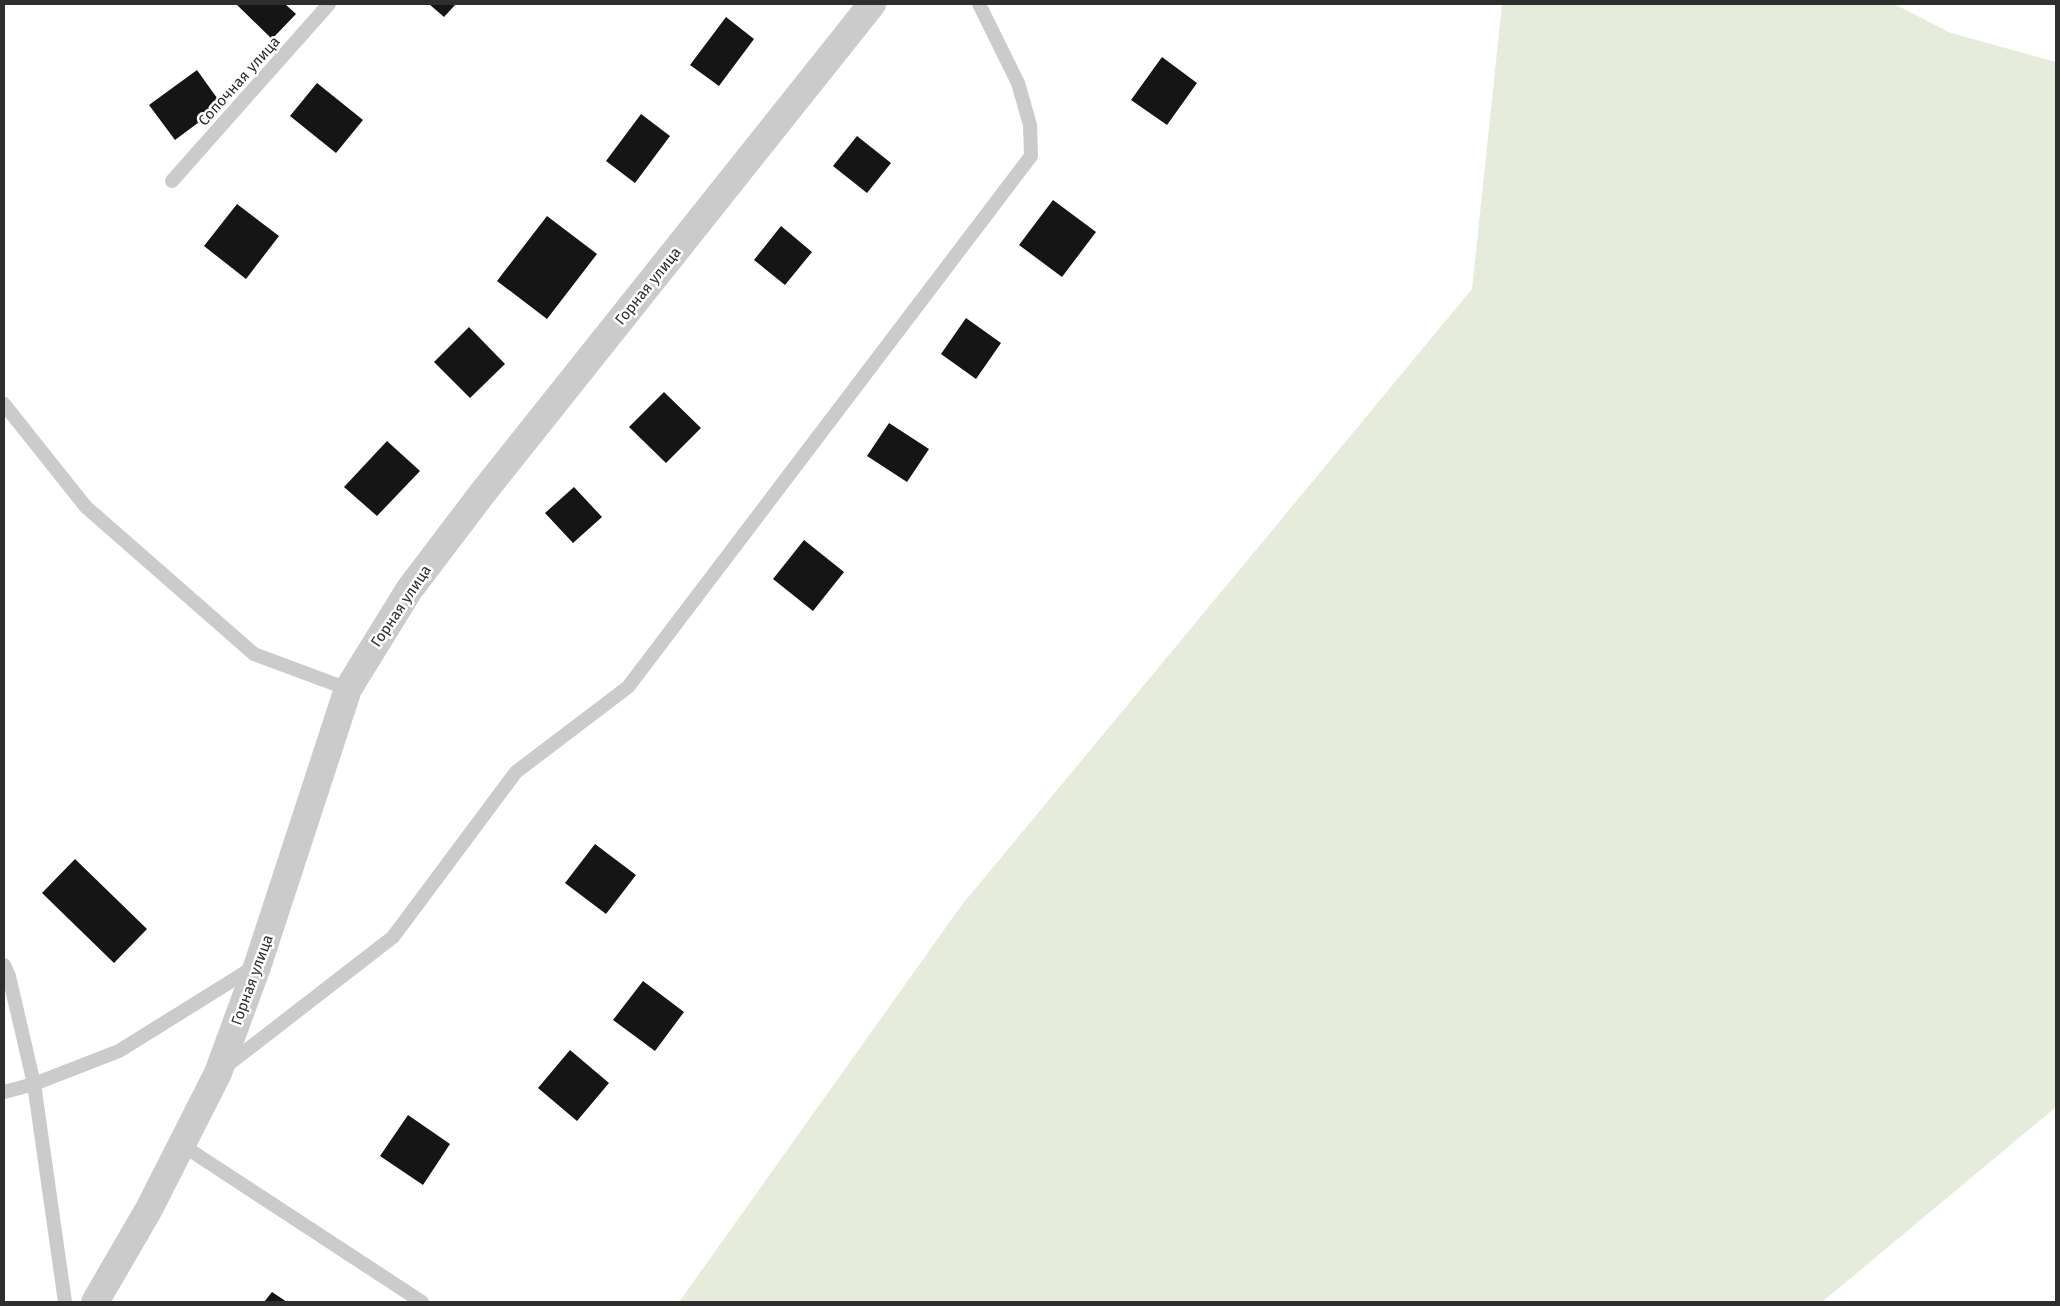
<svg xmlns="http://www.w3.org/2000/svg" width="2060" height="1306" font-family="'Fira Sans',sans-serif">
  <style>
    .green { fill: #e5ecdc }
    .building { fill: #151515 }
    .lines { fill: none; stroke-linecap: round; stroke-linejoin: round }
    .lane { stroke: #cbcbcb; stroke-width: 14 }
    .street { stroke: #cbcbcb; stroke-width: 28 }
    .labels { text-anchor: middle; stroke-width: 5; stroke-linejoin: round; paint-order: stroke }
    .street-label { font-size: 15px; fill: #2e2e2e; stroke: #fff }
  </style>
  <rect width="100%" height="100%" fill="#fff"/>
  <path class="green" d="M1502 4H1894L1951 33 2056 62V1107L1822 1302H679L961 906 1472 289Z"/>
  <path class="building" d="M236 4H285L296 14 272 39Z
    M429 4H456L444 17Z
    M726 17 754 39 719 86 690 65Z
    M1162 57 1197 83 1167 125 1131 100Z
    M197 70 222 105 175 140 149 105Z
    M317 83 363 120 336 153 290 116Z
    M641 114 670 136 635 183 606 161Z
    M857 136 891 163 867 193 833 166Z
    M1053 200 1096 232 1062 277 1019 245Z
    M237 204 279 236 246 279 204 246Z
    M547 216 597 254 547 319 497 281Z
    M781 226 812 252 785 285 754 260Z
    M966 318 1001 343 976 379 941 354Z
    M469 327 505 364 470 398 434 362Z
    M664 392 701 428 666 463 629 427Z
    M889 423 929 449 907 482 867 456Z
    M387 441 420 471 377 516 344 487Z
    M574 487 602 517 573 543 545 513Z
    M804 540 844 572 813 611 773 579Z
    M595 844 636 875 606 914 565 883Z
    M75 859 147 929 114 963 42 893Z
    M643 981 684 1012 655 1051 613 1020Z
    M570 1050 609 1083 577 1121 538 1088Z
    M408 1115 450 1144 423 1185 380 1156Z
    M272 1292 287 1302H264Z"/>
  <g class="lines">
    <path class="lane" d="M172 181 329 4
      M4 404 86 507 254 654 348 689
      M4 965 9 976 34 1084 65 1302
      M225 1067 393 937 516 772 628 687 1031 156 1030 125 1018 83 979 4
      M4 1092 34 1084 119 1051 254 967
      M182 1145 422 1302"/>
    <path class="street" d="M95 1302 149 1209 218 1073 258 964 348 689 409 590 481 495 872 4"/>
  </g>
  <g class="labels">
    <g class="street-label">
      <text transform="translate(239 81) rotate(-48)" y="5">Сопочная улица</text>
      <text transform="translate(648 286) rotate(-51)" y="5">Горная улица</text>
      <text transform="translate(401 606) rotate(-56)" y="5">Горная улица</text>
      <text transform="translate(252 980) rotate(-70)" y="5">Горная улица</text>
    </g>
  </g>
  <rect width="2060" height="1306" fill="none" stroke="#2e2e2e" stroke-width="10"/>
</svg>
